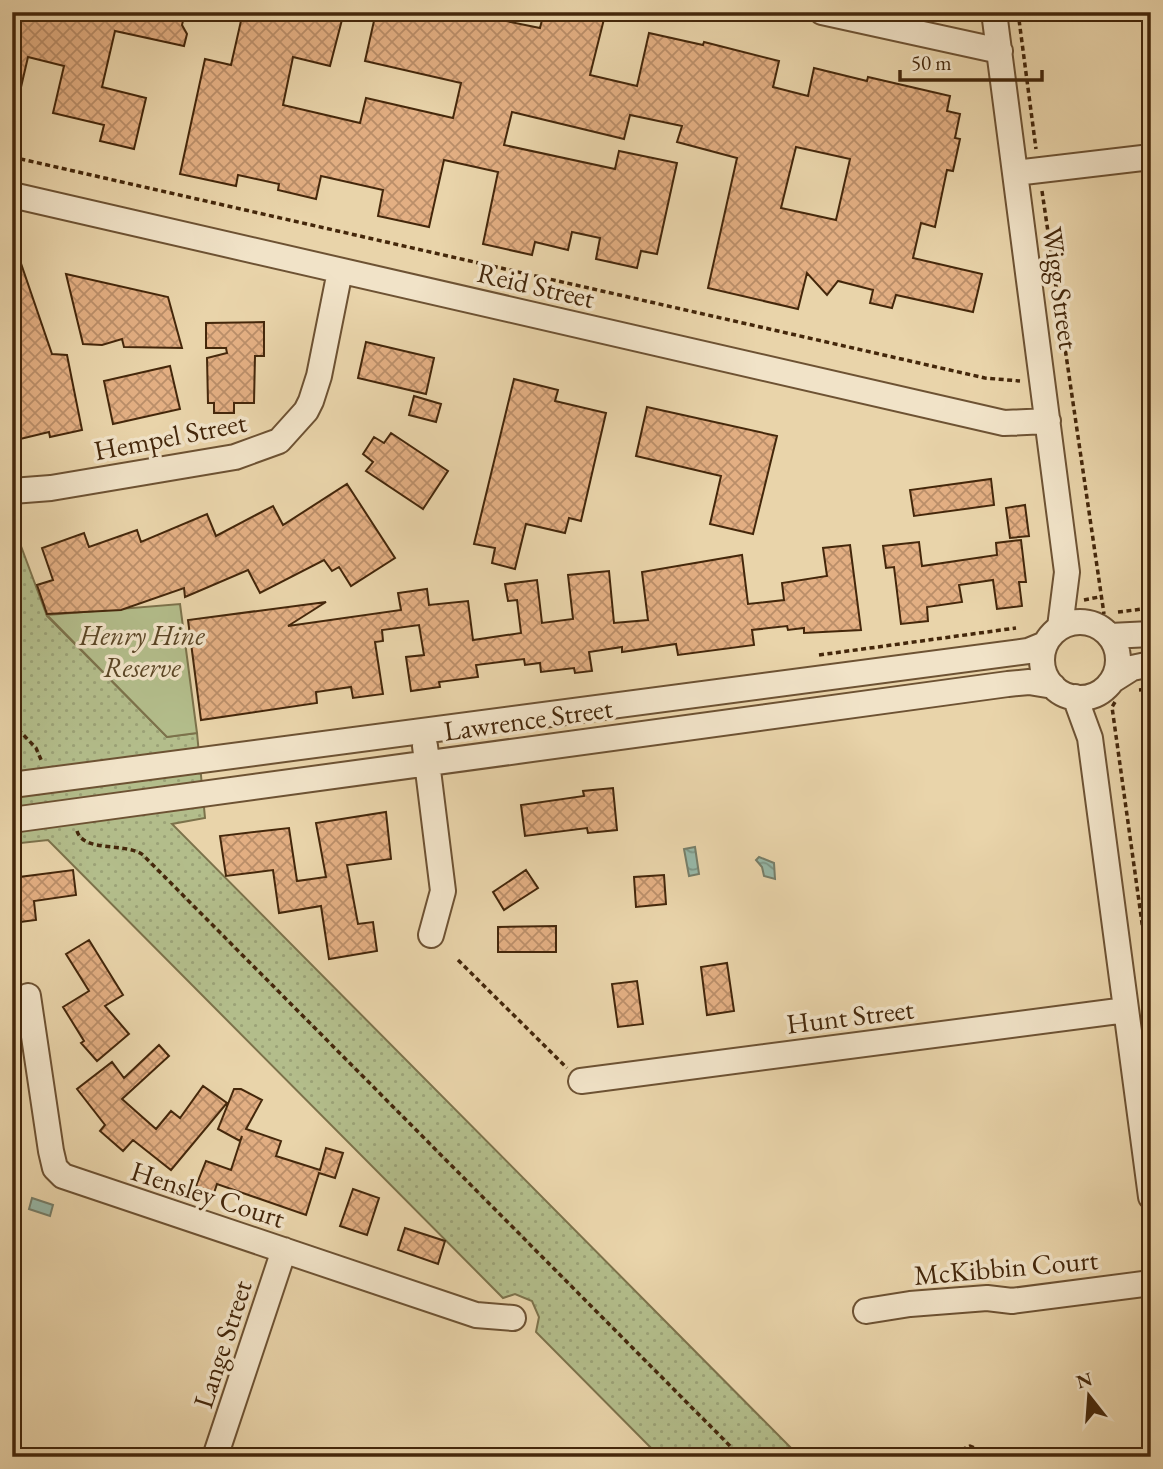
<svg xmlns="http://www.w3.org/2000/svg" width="1163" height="1469" font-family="'EB Garamond',serif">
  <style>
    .grass { fill: url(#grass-dots); stroke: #7c724b; stroke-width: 2 }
    .park { fill: #b3bd8b; stroke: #7c724b; stroke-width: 2 }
    .water { fill: url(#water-waves); stroke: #767e69; stroke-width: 2 }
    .building { fill: url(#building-cross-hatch); stroke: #44270b; stroke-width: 2; fill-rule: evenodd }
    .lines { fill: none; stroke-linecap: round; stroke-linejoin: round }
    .minor-casing { stroke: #6d5233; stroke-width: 28 }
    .path { stroke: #44270b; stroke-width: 3.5; stroke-dasharray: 5 3.5; stroke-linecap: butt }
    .minor { stroke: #f1e3c8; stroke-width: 24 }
    .labels { text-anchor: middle; stroke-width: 7; stroke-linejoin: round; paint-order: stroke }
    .street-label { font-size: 28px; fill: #44270b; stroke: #f1e3c8 }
    .park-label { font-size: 28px; font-style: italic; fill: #5a4525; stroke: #f1e3c8 }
  </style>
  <defs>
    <pattern id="grass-dots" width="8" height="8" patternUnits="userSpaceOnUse" patternTransform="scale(1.75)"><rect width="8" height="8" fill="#b3bd8b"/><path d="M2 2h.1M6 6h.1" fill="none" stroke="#9ba277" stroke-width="1.8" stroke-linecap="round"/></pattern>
    <pattern id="water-waves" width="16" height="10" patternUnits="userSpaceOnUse" patternTransform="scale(1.75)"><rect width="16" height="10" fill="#97b8a8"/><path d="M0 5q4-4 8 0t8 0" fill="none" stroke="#7d9687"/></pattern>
    <pattern id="building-cross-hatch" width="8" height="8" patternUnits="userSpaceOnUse" patternTransform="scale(1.75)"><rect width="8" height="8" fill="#e3af83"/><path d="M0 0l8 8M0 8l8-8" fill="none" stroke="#ba8e69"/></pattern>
  </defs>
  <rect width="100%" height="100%" fill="#e9d4aa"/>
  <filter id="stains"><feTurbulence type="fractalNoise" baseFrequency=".00286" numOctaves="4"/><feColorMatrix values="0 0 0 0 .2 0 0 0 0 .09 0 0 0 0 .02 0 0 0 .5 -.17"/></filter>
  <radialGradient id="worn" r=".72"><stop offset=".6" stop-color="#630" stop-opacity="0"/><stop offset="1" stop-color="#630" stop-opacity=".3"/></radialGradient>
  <path class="grass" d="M12 522 47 616 167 737 197 733 205 818 172 824 800 1457H660L536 1332 539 1317 532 1301 515 1294 503 1298 48 840 12 844Z"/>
  <path class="park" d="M180 604 197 733 167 737 47 615Z"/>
  <path class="water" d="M695 847 699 874 689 876 684 849Z
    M759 857 774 863 775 879 764 876 762 867 756 860Z
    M32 1198 53 1205 50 1216 29 1209Z"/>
  <path class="building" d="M12 12H185L182 25 187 34 184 46 115 31 102 87 146 98 134 149 100 141 104 125 53 113 64 66 28 57 18 100 12 99Z
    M243 12H344L330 66 293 57 283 105 360 123 366 98 453 118 461 83 365 61 376 12H508L506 21 540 28 544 12H576L604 19 590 75 637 86 649 33 703 45 704 42 779 61 773 87 808 96 814 68 867 81 868 77 950 96 947 111 960 114 955 138 960 139 953 171 947 170 935 227 921 223 913 258 982 274 973 312 896 295 892 308 870 303 873 290 838 281 827 295 807 273 798 309 708 288 737 158 677 142 682 126 630 115 624 139 512 112 504 145 615 169 619 151 677 163 657 254 641 251 637 268 596 259 600 238 572 232 568 250 535 242 532 255 483 244 498 172 444 160 429 227 378 216 383 190 321 176 316 199 278 190 279 184 238 175 236 186 180 174 205 59 231 65ZM796 147 850 159 836 220 781 208Z
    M15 246 52 354 67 355 82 430 50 437 49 432 12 441Z
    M66 274 168 297 182 348 124 347 122 339 102 345 83 344Z
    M264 322V356H255L254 403H234V413H214V403H208L207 358 227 353 226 348H206V323Z
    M366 342 434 358 426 394 358 378Z
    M170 366 180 409 113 424 104 381Z
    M514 379 558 390 555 401 606 413 581 521 569 518 565 533 526 524 515 569 492 563 495 548 474 544Z
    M414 396 441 404 436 422 409 415Z
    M647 407 777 436 753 534 710 524 721 476 636 456Z
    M391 433 448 471 423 509 366 471 373 462 363 454 374 437 384 443Z
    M991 479 994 505 914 516 910 490Z
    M347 484 395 558 351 586 339 567 332 571 324 560 260 593 248 570 185 597 184 588 121 610 47 614 37 585 53 580 42 548 84 533 89 547 137 530 141 542 207 514 216 536 273 506 283 525Z
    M1025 505 1029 536 1010 538 1006 508Z
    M1021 540 1026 582H1019L1022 606 997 609 993 580 959 585 962 602 927 607 928 621 901 624 894 567 886 568 883 546 919 542 922 566 997 555 996 543Z
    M850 545 861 630 804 633V628L788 630 787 626 752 630 754 645 678 655 676 644 622 652V647L589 652 592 671 575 673 574 668 541 672 540 663 525 665 524 659 476 665 478 677 439 682 440 687 411 691 406 657 424 655 419 625 382 630 383 641 375 642 383 694 353 698 351 687 316 692 317 703 201 720 188 620 326 602 288 626 401 610 398 593 427 589 429 605 468 601 473 640 521 633 517 600 508 601 505 584 537 580 542 623 573 619 568 575 609 571 614 623 648 620 642 572 742 555 748 604 784 600 782 583 827 576 823 548Z
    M613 788 617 830 588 833 587 828 525 836 521 805 584 796 583 791Z
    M386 812 391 859 347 865 358 924 373 922 377 951 329 959 321 906 279 913 273 870 226 876 220 836 289 828 297 881 326 877 316 823Z
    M73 870 76 895 34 901 36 920 12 923V878Z
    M526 870 538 888 504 910 493 892Z
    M664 875 666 904 636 907 634 877Z
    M556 926V952H498V927Z
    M89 940 123 995 105 1006 129 1034 97 1061 81 1043 84 1041 63 1007 89 991 66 954Z
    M727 963 734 1011 707 1015 701 967Z
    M637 981 643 1024 618 1027 612 984Z
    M159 1045 169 1056 122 1099 156 1129 171 1111 180 1118 203 1086 227 1103 171 1170 133 1140 123 1151 100 1131 105 1125 77 1089 112 1062 124 1078Z
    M234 1089H241L262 1100 246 1129 281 1141 276 1156 320 1170 326 1148 343 1153 335 1178 319 1173 306 1215 217 1184 214 1193 196 1186 206 1161 231 1170 242 1136 240 1141 218 1129Z
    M353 1189 379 1198 367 1235 340 1226Z
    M405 1228 445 1241 438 1264 398 1250Z"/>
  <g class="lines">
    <defs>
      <path id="minor" d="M822 12 1000 51
        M994 12 1067 572 1060 627
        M1015 173 1151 157
        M12 195 1004 423 1048 421
        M12 491 51 488 235 457 279 441 306 411 311 401 319 376 340 271
        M1042 660a38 38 0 1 1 76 0a38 38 0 1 1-76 0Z
        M1110 636 1151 634
        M1113 680 1132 668 1151 664
        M1075 697 1090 738 1151 1197
        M425 746 443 891 431 935
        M12 785 1028 651 1045 644
        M12 820 1008 684 1029 682 1053 686
        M28 996 51 1151 55 1168 63 1176 476 1315 513 1318
        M581 1081 1126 1010
        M866 1311 910 1304 987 1298 1012 1301 1151 1283
        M215 1457 284 1250"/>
    </defs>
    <use href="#minor" class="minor-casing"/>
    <path class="path" d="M1018 12 1036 149
      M12 157 985 378 1020 381
      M1042 191 1104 614
      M1084 600 1099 597
      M1118 612 1151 608
      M819 655 1016 628
      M1139 690 1151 689
      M1115 702 1112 707 1151 988
      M12 723 36 748 42 762
      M77 831C84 853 126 842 143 855L741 1457
      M458 960 567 1068
      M946 1457 970 1446 994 1457
      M1093 1457 1151 1450"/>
    <use href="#minor" class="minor"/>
  </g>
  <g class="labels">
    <g class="street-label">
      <text transform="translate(536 285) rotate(13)" y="10">Reid Street</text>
      <text transform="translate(1061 288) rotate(82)" y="10">Wigg Street</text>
      <text transform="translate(170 436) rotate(-11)" y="10">Hempel Street</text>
      <text transform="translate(528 719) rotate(-8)" y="10">Lawrence Street</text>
      <text transform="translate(850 1016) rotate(-7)" y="10">Hunt Street</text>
      <text transform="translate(208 1194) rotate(18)" y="10">Hensley Court</text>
      <text transform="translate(1006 1267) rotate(-5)" y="10">McKibbin Court</text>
      <text transform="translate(222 1344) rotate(-72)" y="10">Lange Street</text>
    </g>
    <g class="park-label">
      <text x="142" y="645">Henry Hine<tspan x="142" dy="32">Reserve</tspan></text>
    </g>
  </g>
  <rect width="1163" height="1469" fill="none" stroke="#e9d4aa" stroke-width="42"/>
  <rect x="14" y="14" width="1135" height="1441" fill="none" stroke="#44270b" stroke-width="3.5"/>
  <rect x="21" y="21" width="1121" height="1427" fill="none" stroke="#44270b" stroke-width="2"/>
  <g transform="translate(1089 1396) rotate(343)" stroke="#f1e3c8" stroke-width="5" paint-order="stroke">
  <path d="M0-5L12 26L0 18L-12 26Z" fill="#44270b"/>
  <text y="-10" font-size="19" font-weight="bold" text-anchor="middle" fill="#44270b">N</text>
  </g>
  <path d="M900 70v10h142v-10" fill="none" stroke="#44270b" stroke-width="3.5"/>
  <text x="911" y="70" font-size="21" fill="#44270b" stroke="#f1e3c8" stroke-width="5" paint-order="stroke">50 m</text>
  <rect width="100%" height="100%" filter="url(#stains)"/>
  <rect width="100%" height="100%" fill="url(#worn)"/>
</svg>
